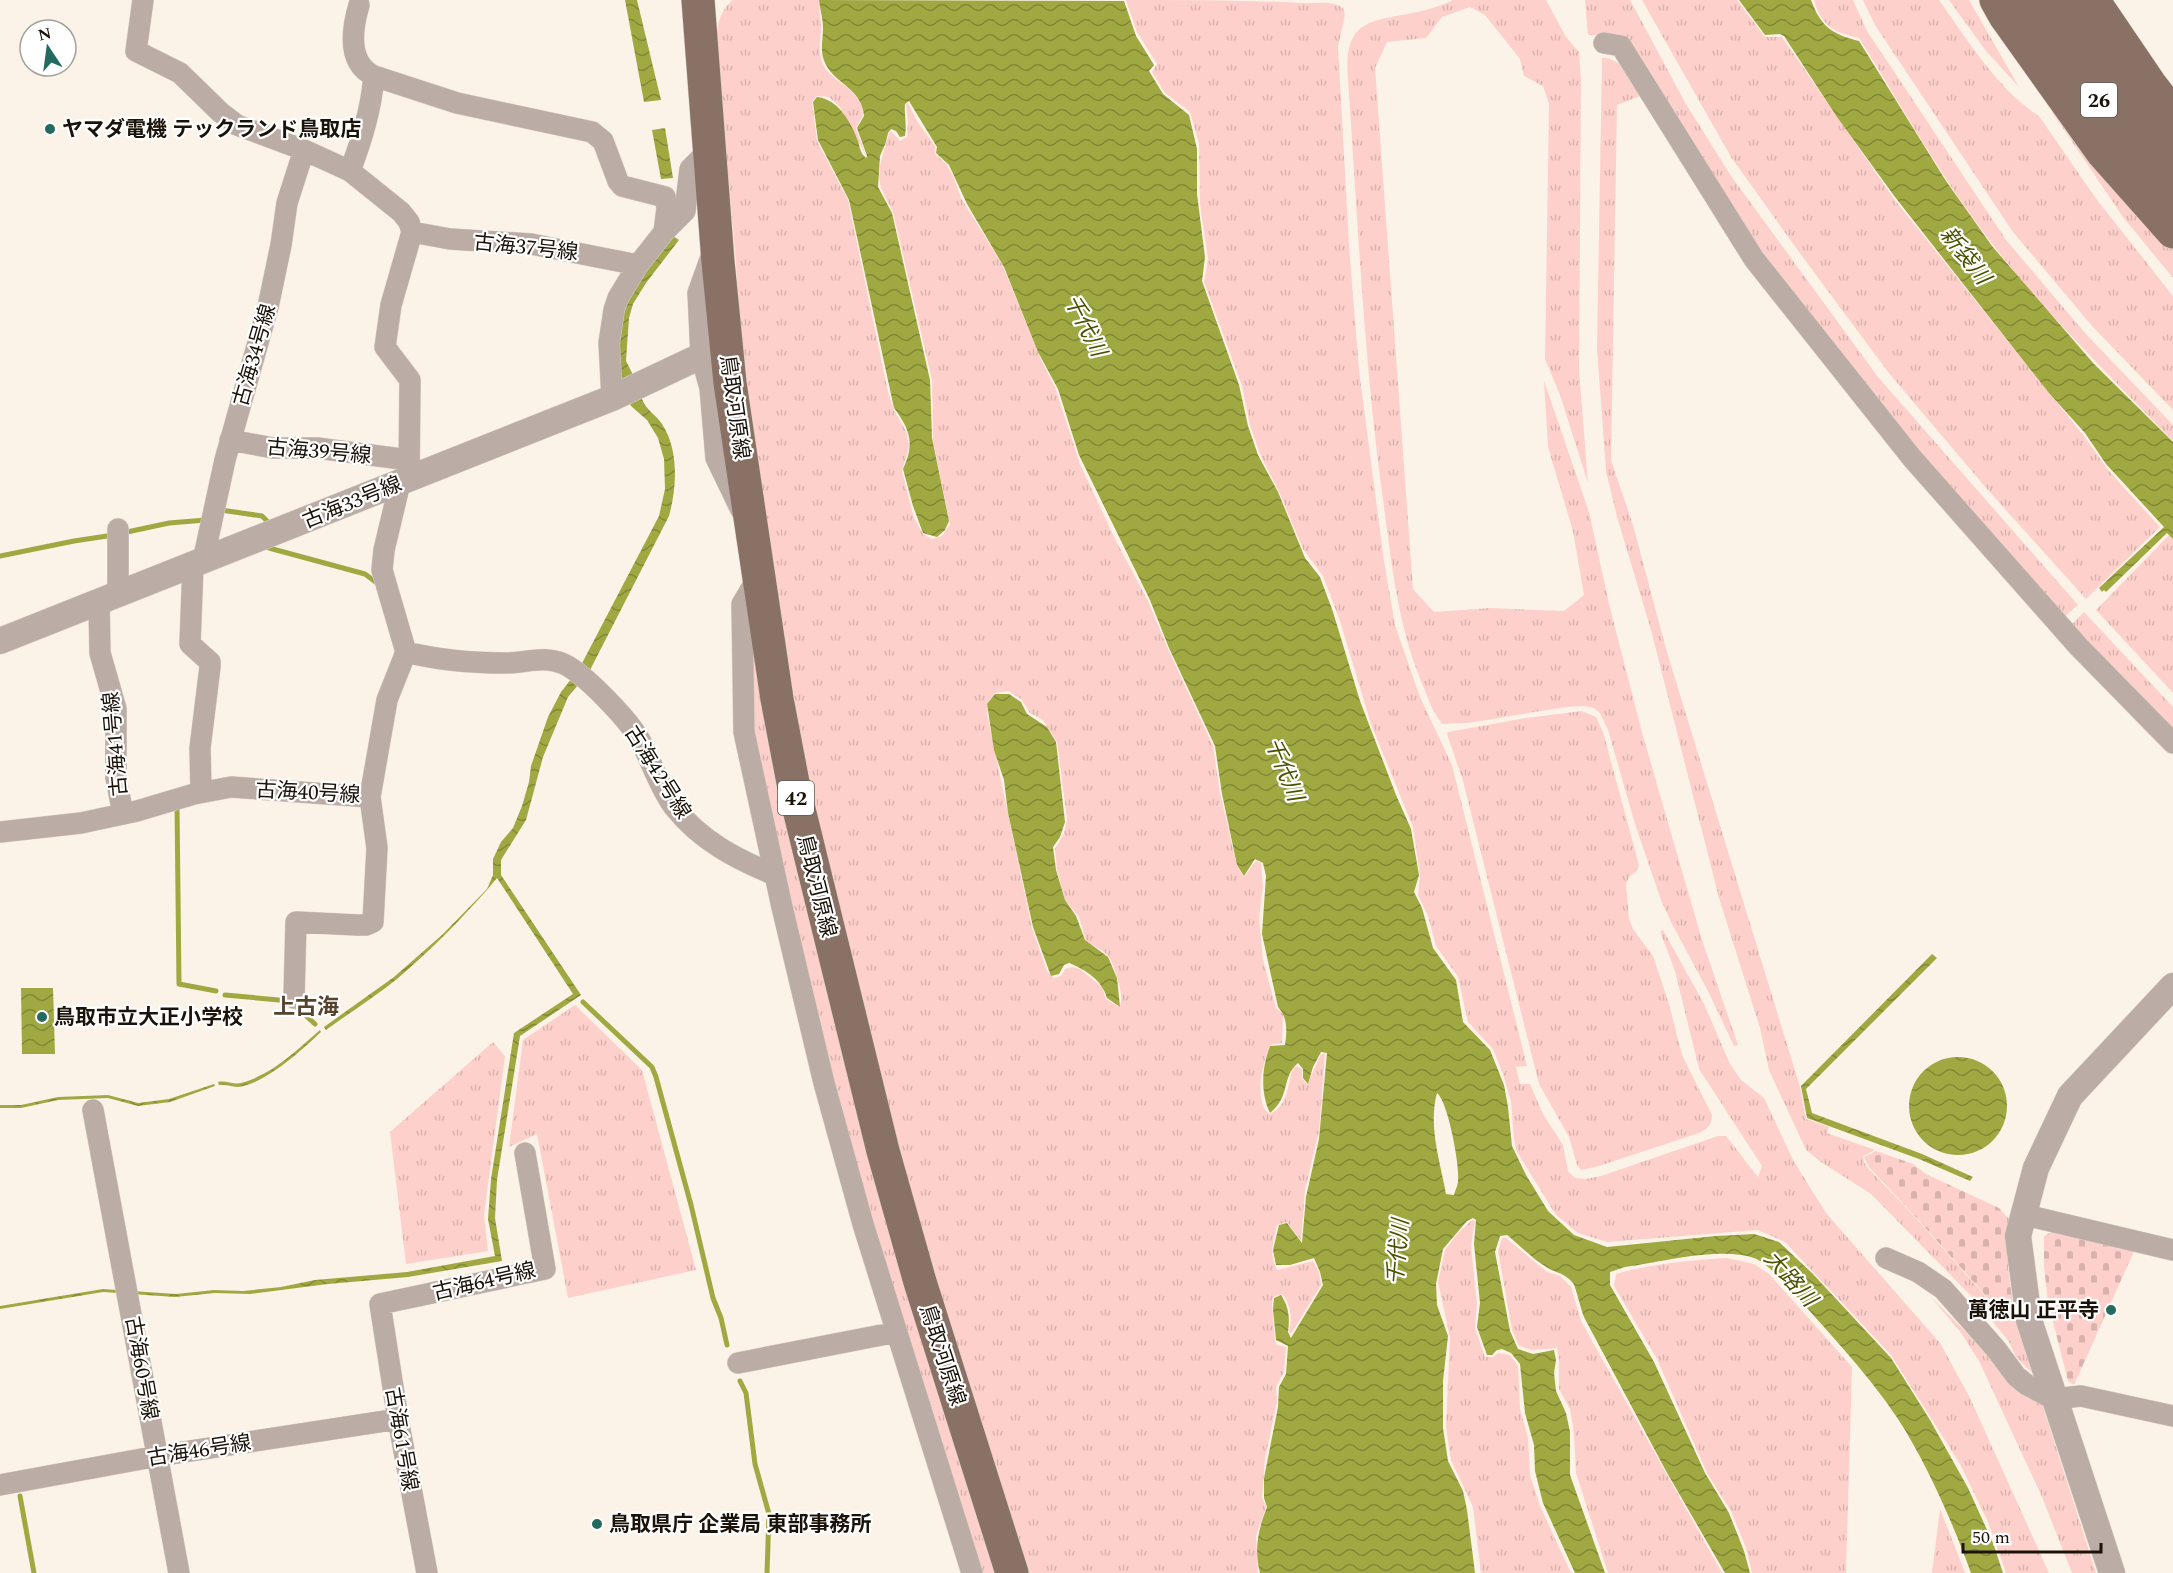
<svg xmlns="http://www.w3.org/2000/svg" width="2173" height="1573" font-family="Spectral,'Noto Sans JP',serif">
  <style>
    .grass { fill: url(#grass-tufts); fill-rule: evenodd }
    .cemetery { fill: url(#cemetery-stones) }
    .water { fill: url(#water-waves); fill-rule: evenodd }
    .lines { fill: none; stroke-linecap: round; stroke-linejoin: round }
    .stream { stroke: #a0a842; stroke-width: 5 }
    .minor-casing { stroke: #d8cfc4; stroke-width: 22 }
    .tertiary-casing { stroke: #d8cfc4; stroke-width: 27 }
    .primary-casing { stroke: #d8cfc4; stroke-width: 34 }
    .minor { stroke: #bbaca6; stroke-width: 21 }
    .tertiary { stroke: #bbaca6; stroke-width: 26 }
    .primary { stroke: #897165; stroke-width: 33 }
    .poi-dot { fill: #236a5f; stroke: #fff; stroke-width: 2 }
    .labels { text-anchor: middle; stroke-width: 4.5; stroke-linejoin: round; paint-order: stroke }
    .shield { fill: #fff; stroke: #5f5a54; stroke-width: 1.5 }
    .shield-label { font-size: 20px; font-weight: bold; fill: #1b130a }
    .poi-label { font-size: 21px; font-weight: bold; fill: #1b130a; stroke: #fff; text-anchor: start }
    .street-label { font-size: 21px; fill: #1b130a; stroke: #fff }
    .water-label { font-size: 22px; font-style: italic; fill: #4d5200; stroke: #fff }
    .neighbourhood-label { font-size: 22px; font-weight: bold; fill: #56422d; stroke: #fff }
  </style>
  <defs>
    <pattern id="grass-tufts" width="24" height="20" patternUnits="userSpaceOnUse" patternTransform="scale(1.5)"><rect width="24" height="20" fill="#fed0cb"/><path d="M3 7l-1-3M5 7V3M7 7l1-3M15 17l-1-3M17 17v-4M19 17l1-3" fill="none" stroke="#d9b2ad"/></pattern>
    <pattern id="cemetery-stones" width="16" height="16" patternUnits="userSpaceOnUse" patternTransform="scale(1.5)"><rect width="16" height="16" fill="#fed0cb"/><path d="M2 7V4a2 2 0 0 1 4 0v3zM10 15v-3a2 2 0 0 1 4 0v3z" fill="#d9b2ad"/></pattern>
    <pattern id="water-waves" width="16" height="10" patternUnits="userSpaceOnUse" patternTransform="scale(1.5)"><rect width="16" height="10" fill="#a0a842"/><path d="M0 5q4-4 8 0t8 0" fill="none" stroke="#828835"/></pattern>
  </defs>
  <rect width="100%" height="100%" fill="#fcf3e8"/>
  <path class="grass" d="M733 0H819C819 10 821 19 821 28 821 41 817 53 824 66 832 82 868 94 862 117 860 121 857 125 856 129L866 156 840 107 829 97 817 96 812 102 817 141 848 200 888 392 894 410 907 433 909 447 902 471 914 518 923 534 932 539 942 536 950 524 933 441 932 380 893 212C890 205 885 198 882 190 874 172 885 151 889 133L891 131 900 141 907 137 908 122 906 104 908 103 917 121 935 146V154L947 165 953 176 961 198 1002 264 1042 362 1055 387 1080 464 1115 539 1148 601 1168 649 1213 746 1220 793 1237 866 1244 877 1256 861 1261 863 1263 886 1259 918 1263 960 1276 1008 1283 1014 1282 1043 1270 1045C1263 1061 1253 1101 1269 1114 1287 1108 1288 1086 1292 1070L1296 1066 1302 1069V1078L1307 1085 1321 1054H1325L1319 1131 1305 1190 1301 1240 1287 1222 1277 1225C1273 1245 1269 1252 1277 1270L1313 1261 1319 1272 1321 1285 1291 1334 1289 1332C1292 1317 1292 1307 1282 1294L1273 1297 1272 1304 1275 1341 1277 1345 1286 1347 1284 1372 1276 1387 1277 1402 1265 1459 1262 1497 1266 1507 1256 1536 1258 1573H1027L949 1325 881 1085 807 776 785 642 740 344 736 262 716 45C717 27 718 12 733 0ZM1009 691 1022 700 1030 713 1043 720 1057 742 1067 819 1064 833 1055 849 1057 870 1065 900 1079 917 1086 941C1093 946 1105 951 1109 957 1115 967 1126 999 1119 1007L1106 999 1102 987 1080 969 1072 967 1065 969C1063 975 1060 977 1054 978L1047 971 1032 928 987 714V704L995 693Z
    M1126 0C1185 0 1244 0 1303 3 1316 4 1331 0 1343 8L1345 15 1338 46 1349 246 1359 370 1384 561 1395 625 1420 697 1452 765 1527 1066 1516 1067 1520 1084H1530L1543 1114 1563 1145 1568 1171 1575 1178 1586 1179 1601 1176 1718 1136H1726L1758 1177 1762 1166 1699 1069 1675 971 1660 931 1663 930 1704 1004 1730 1064 1741 1080 1764 1098 1793 1160 1826 1213 1940 1343 1970 1398 2049 1573H2006L1988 1522 1960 1464 1891 1355 1785 1242 1758 1230 1607 1242 1578 1233 1556 1215 1517 1152 1514 1139 1511 1101 1503 1074 1493 1049 1468 1022 1458 977 1436 946 1428 916 1418 895 1420 875 1413 827 1371 724 1340 621 1323 576 1303 549 1280 494 1260 454 1250 425 1242 386 1204 282 1208 258 1200 205 1199 144 1190 112 1165 93 1152 72 1157 64 1137 32Z
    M1453 0H1546L1566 37 1579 52 1581 80 1579 370 1588 483 1560 395 1545 359 1549 104 1543 86 1524 76 1520 59 1485 15 1470 7 1442 17 1426 38 1387 42 1375 68 1413 589 1434 612 1490 608 1564 611 1584 595 1573 531 1548 447 1544 381 1589 512 1610 608 1643 736 1702 940 1738 1045 1734 1046 1709 993 1672 924 1661 900 1635 824 1608 730 1600 713 1594 708 1584 706 1566 707 1468 723 1443 724C1434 715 1429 701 1424 688 1399 631 1392 568 1384 507 1364 366 1358 223 1348 80 1341 0 1393 29 1453 0Z
    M1585 0H1630L1686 104 1731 176 1878 377 2078 605 2062 619 2004 556 1762 257 1620 35H1588Z
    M1642 0H1737L1765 37H1782L1894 199 2084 436 2108 470 2160 527 2086 599 1987 489 1888 372 1799 252 1731 157Z
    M1814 0H1853L1867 31 2006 240 2085 333 2173 425V441C2111 377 2048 316 1994 246 1943 181 1903 108 1859 38 1835 33 1821 26 1814 0Z
    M1863 0H1939C1966 38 1999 91 2039 116L2097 200 2173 296V410L2092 326 2013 232 1875 25Z
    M1949 0H1969L2019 87 1986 51Z
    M1602 58C1623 57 1631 81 1640 96L1617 105 1611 460 1633 525 1666 649 1800 1087 1806 1119 1829 1127 1827 1133 1875 1150 1863 1156 1864 1162 1867 1167 1913 1215 2002 1315 2006 1319 2012 1318 2014 1312 2032 1373 2016 1357 2009 1342 1978 1303 1871 1194 1821 1162 1806 1150 1769 1070 1760 1028 1719 898 1651 630 1617 517 1606 471 1597 348Z
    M2057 109 2173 250V278L2123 217 2052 112Z
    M2169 535 2173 539V693L2096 610Z
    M745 604 792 849 840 1044 998 1573H975L865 1219 747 735Z
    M2084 612 2173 707V731L2070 626Z
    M1582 711 1596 717 1603 732 1639 865 1637 871 1629 877 1626 884 1629 919 1633 929 1653 956 1669 1004 1682 1055 1712 1115C1712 1125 1707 1129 1699 1133L1599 1166 1581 1170 1577 1165 1569 1137 1539 1084 1463 781 1447 734 1448 732 1526 718Z
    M575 1005 642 1070 696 1270 568 1298 537 1134 509 1147 523 1040Z
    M493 1042 505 1056 484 1215 488 1251 406 1264 390 1132Z
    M1472 1220 1475 1221 1471 1246 1477 1303 1475 1328 1485 1357H1493L1498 1353 1510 1355 1518 1366 1520 1409 1528 1438 1530 1475 1540 1506 1571 1573H1481L1473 1507 1451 1460 1446 1427 1450 1337 1438 1282 1445 1250 1458 1233Z
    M1502 1238H1506L1547 1272 1560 1276 1571 1287 1581 1321 1722 1573H1608L1576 1473 1574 1432 1570 1409 1559 1389V1360L1557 1348 1533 1350 1519 1346 1512 1330 1498 1251Z
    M1727 1258 1754 1264 1769 1274 1852 1367 1846 1573H1752L1746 1548 1731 1511 1707 1473 1657 1359 1614 1286 1616 1274C1650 1264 1692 1260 1727 1258Z
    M1930 1296 1987 1353 2027 1398 2041 1400 2096 1573H2072L2042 1497 1980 1363 1962 1334Z
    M1940 1509 1964 1570 1965 1573H1932Z"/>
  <path class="cemetery" d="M1876 1151 1913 1164 1926 1174 1999 1208 2009 1219 2008 1268 2014 1312 2012 1317 2006 1318 2002 1314 1913 1214 1868 1166 1864 1157Z
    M2053 1231 2135 1249 2074 1385 2068 1381 2048 1302 2044 1266V1236Z"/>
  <path class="water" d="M625 0H637L661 100 644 102Z
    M819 0 1124 1 1136 36 1154 65 1149 71 1163 94 1189 115 1197 149V194L1205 257 1202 281 1239 385 1248 426 1258 455 1278 492 1305 558 1320 577 1333 612 1360 701 1396 795 1411 829 1419 875 1414 892 1422 908 1433 948 1456 980 1463 1022 1490 1050 1504 1085 1508 1107 1512 1146 1526 1175 1548 1211 1574 1235 1607 1247 1716 1236 1754 1234 1779 1242 1812 1273 1891 1358 1930 1420 1968 1488 1993 1543 2003 1573H1971C1953 1523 1927 1464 1898 1419 1865 1369 1822 1326 1783 1281 1775 1274 1765 1262 1754 1258 1721 1246 1660 1262 1625 1267L1610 1272V1285L1654 1362 1705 1473 1729 1513 1744 1551 1750 1573H1725L1666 1471 1585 1319C1581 1311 1576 1287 1573 1283 1566 1274 1557 1273 1548 1268 1533 1260 1521 1246 1507 1235L1500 1236 1495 1252 1510 1331 1518 1349 1533 1354 1554 1350 1556 1360 1554 1373 1556 1391 1566 1413 1570 1432V1475L1605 1573H1575L1543 1503 1535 1471 1534 1445 1525 1413 1520 1364 1511 1353 1502 1349 1497 1350 1492 1355H1487L1477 1327 1480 1303 1474 1244 1476 1220 1473 1218 1467 1221 1443 1249 1436 1284 1437 1305 1448 1336 1443 1381V1428L1448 1461 1463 1491 1467 1510 1475 1573H1260C1254 1549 1258 1530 1267 1507L1264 1498V1478L1278 1407 1279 1387 1286 1374 1288 1346 1276 1340 1273 1309 1274 1298 1281 1295C1289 1307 1290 1318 1288 1332L1291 1338 1323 1285 1320 1272 1314 1258 1290 1265H1276L1273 1250 1279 1225 1287 1223 1302 1243 1306 1197 1319 1139 1327 1053 1321 1052 1313 1067 1308 1084 1303 1078V1069L1298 1063C1281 1077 1291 1096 1270 1113 1260 1092 1262 1067 1270 1046L1285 1045C1287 1031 1288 1018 1278 1007L1262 934 1266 876 1263 863 1255 859 1244 876 1237 865 1222 794 1215 746 1169 648 1150 600 1079 455 1058 389 1038 352 1004 267 967 204 949 165 936 153 937 147 909 101 905 104C904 115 907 124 905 136L900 137 896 131 891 129 888 133 886 142 880 156 878 187 892 213 930 380 932 438 949 521 945 530 937 537 923 533 913 506 903 469C915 444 910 429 894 408L849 200 818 140 813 102 817 97C838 99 851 122 858 141 860 148 860 153 866 158L867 156 857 128 864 116C862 89 837 85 826 65 819 52 823 42 823 28 823 19 820 9 819 0ZM1437 1093C1448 1101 1460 1166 1458 1181 1458 1185 1455 1191 1454 1195L1446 1194C1440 1161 1428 1126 1437 1093Z
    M1739 0H1811C1821 27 1832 34 1859 41L1946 181 1992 246 2094 364 2173 442V539L2167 533 2106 592 2104 590 2102 592 2099 588 2164 527 2106 464 2085 433 2049 393 1895 197 1837 117 1784 36 1780 34 1765 35Z
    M665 128 673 178 661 179 652 130Z
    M670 234 679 240 646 283 633 304 629 318 626 361 643 395 642 399C646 410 656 415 662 424 679 450 677 487 669 516L589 672 568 697 543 757 526 820 501 860V875L581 995 520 1036 497 1180 495 1218 502 1261 408 1277 328 1284 250 1294 215 1293 175 1297 103 1292 0 1309V1306L103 1289 176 1294 214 1290 243 1291 281 1287 315 1280 407 1272 495 1256 488 1219 491 1179 514 1033 573 994 497 878C467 914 433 948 397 979 375 997 349 1013 326 1030L324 1027 394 977 443 934 487 889 493 875V859L501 842 513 828 522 806 529 782 531 766 548 717 561 692 579 669 659 516 665 489 664 459 658 438 647 420 631 406 620 380 618 312Z
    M995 694H1009L1021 702 1027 714 1047 727 1056 742 1065 822 1060 837 1053 847 1056 870 1065 900 1076 916 1085 940 1108 957 1117 978 1120 1007 1107 998C1102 980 1086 970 1069 963L1064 965 1059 974 1051 976 1033 927 1008 813 1004 780 994 750 987 704Z
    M1932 954 1937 958 1806 1089 1812 1113 1922 1154 1973 1177 1970 1181 1919 1159 1807 1118 1801 1086Z
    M21 988H53L55 1054H22Z
    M320 1030 321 1032C302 1050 265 1084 238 1087 231 1087 225 1084 219 1085L218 1082C226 1080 233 1085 241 1083 272 1075 297 1050 320 1030Z
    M1909 1106a49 49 0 1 1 98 0a49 49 0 1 1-98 0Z
    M214 1084 215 1086 170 1102 138 1106 108 1098 58 1100 21 1108H0V1105H21L58 1097 108 1095 138 1103 169 1099Z"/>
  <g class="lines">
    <path class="stream" d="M221 510 262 516 269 523
      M127 532 169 523 206 520
      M269 548 365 574 377 583
      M0 556 74 541 107 536
      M177 804 179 984 216 991
      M225 995 290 1001 315 1024
      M583 1002 652 1067 656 1077 691 1205 713 1298 721 1318 727 1345
      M740 1381 746 1393 755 1464 769 1514 767 1573
      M20 1496 34 1573"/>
    <defs>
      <path id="minor" d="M143 0 136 51 180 73 220 112 237 125 304 150 350 171 401 212 409 222 412 232 391 305 385 347 410 380 409 479
        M1604 43 1621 46 1754 259 1912 458 2078 646 2173 743
        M374 76 457 103 592 132 603 141 618 181 622 186 665 197 667 208 664 232
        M350 171C362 139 371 110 374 76 347 63 352 29 359 5
        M412 232 450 239 531 244 638 265
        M712 254 698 293 701 356 710 388 716 458 741 510
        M612 398 609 343 614 310 618 298 638 265 664 232 685 211 690 169 710 149
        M230 440 273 448H317L409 460
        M203 561 225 460 268 307 281 245 287 203 304 150
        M193 565 190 644 210 662V667L200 748 201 792
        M758 577 742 604 744 732 782 907 824 1083 863 1224 972 1573
        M118 595V529
        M99 602 100 653 116 709V778L123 814
        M406 652C438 660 472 663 505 663 526 663 544 655 564 664 585 674 630 721 641 742 652 763 660 788 674 807 701 841 736 859 775 875
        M0 832 81 823 137 811 194 794 231 787 370 797 387 700 406 652 382 570 384 550 400 483
        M294 998 296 922 357 925H366L373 922 377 848 370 797
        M93 1110 179 1573
        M2025 1215 2173 1250
        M1886 1258 1918 1272 1943 1289 1996 1349 2016 1376 2027 1385 2054 1399 2081 1396 2173 1416
        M738 1363 897 1332
        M0 1485 158 1456 398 1419
        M427 1573 398 1419 380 1304 545 1269 525 1153"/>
      <path id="tertiary" d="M0 641 612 398 701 356
        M2112 1573 2029 1320 2018 1236 2036 1168 2070 1096 2173 986"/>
      <path id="primary" d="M698 0 718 262 730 383 777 699 795 793 883 1151 920 1282 1012 1573
        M1996 0 2005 16 2102 152 2173 232
        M2030 0 2110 116 2173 195
        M2061 0 2138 112 2173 156
        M2093 0 2150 84 2173 114"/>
    </defs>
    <use href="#minor" class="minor-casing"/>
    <use href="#tertiary" class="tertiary-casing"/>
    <use href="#primary" class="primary-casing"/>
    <use href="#minor" class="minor"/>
    <use href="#tertiary" class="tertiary"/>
    <use href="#primary" class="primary"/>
  </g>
  <g class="poi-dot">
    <circle cx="50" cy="129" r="6"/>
    <circle cx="42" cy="1017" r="6"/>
    <circle cx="2111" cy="1310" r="6"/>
    <circle cx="597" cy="1524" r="6"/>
  </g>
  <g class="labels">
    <g class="shield">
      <rect x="2081" y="83" width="36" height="34" rx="4.5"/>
      <rect x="778" y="781" width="36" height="34" rx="4.5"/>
    </g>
    <g class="shield-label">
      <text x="2099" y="107">26</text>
      <text x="796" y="805">42</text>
    </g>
    <g class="poi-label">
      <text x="62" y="136">ヤマダ電機 テックランド鳥取店</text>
      <text x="54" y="1024">鳥取市立大正小学校</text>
      <text x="2099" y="1317" text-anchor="end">萬徳山 正平寺</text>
      <text x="609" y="1531">鳥取県庁 企業局 東部事務所</text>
    </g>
    <g class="street-label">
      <text transform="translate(526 247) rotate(6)" y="7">古海37号線</text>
      <text transform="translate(254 355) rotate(-74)" y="7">古海34号線</text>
      <text transform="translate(735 407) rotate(82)" y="7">鳥取河原線</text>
      <text transform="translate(319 451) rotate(5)" y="7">古海39号線</text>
      <text transform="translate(352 502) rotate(-22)" y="7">古海33号線</text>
      <text transform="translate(115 744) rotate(-95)" y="7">古海41号線</text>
      <text transform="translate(658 772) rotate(58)" y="7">古海42号線</text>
      <text transform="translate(308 792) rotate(3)" y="7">古海40号線</text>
      <text transform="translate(817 886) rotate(76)" y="7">鳥取河原線</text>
      <text transform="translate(484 1281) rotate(-13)" y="7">古海64号線</text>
      <text transform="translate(943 1355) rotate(72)" y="7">鳥取河原線</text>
      <text transform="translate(142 1368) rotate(80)" y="7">古海60号線</text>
      <text transform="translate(402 1439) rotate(80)" y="7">古海61号線</text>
      <text transform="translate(199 1450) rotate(-9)" y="7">古海46号線</text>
    </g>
    <g class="water-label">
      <text transform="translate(1966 255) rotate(52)" y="8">新袋川</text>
      <text transform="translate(1086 325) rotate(63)" y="8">千代川</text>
      <text transform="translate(1285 769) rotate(68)" y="8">千代川</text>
      <text transform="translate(1397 1252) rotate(-85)" y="8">千代川</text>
      <text transform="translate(1791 1278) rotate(48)" y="8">大路川</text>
    </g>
    <g class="neighbourhood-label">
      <text x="306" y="1014">上古海</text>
    </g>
  </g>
  <g transform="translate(48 48) rotate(347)"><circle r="28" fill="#ffffff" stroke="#a4a19d" stroke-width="1.5"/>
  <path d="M0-4.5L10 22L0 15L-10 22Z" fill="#236a5f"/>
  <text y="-9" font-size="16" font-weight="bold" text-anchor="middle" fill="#1b130a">N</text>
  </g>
  <path d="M1963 1543v9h138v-9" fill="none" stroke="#1b130a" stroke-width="3"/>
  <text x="1972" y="1543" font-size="18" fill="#1b130a" stroke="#ffffff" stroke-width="4.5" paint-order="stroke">50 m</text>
</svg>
